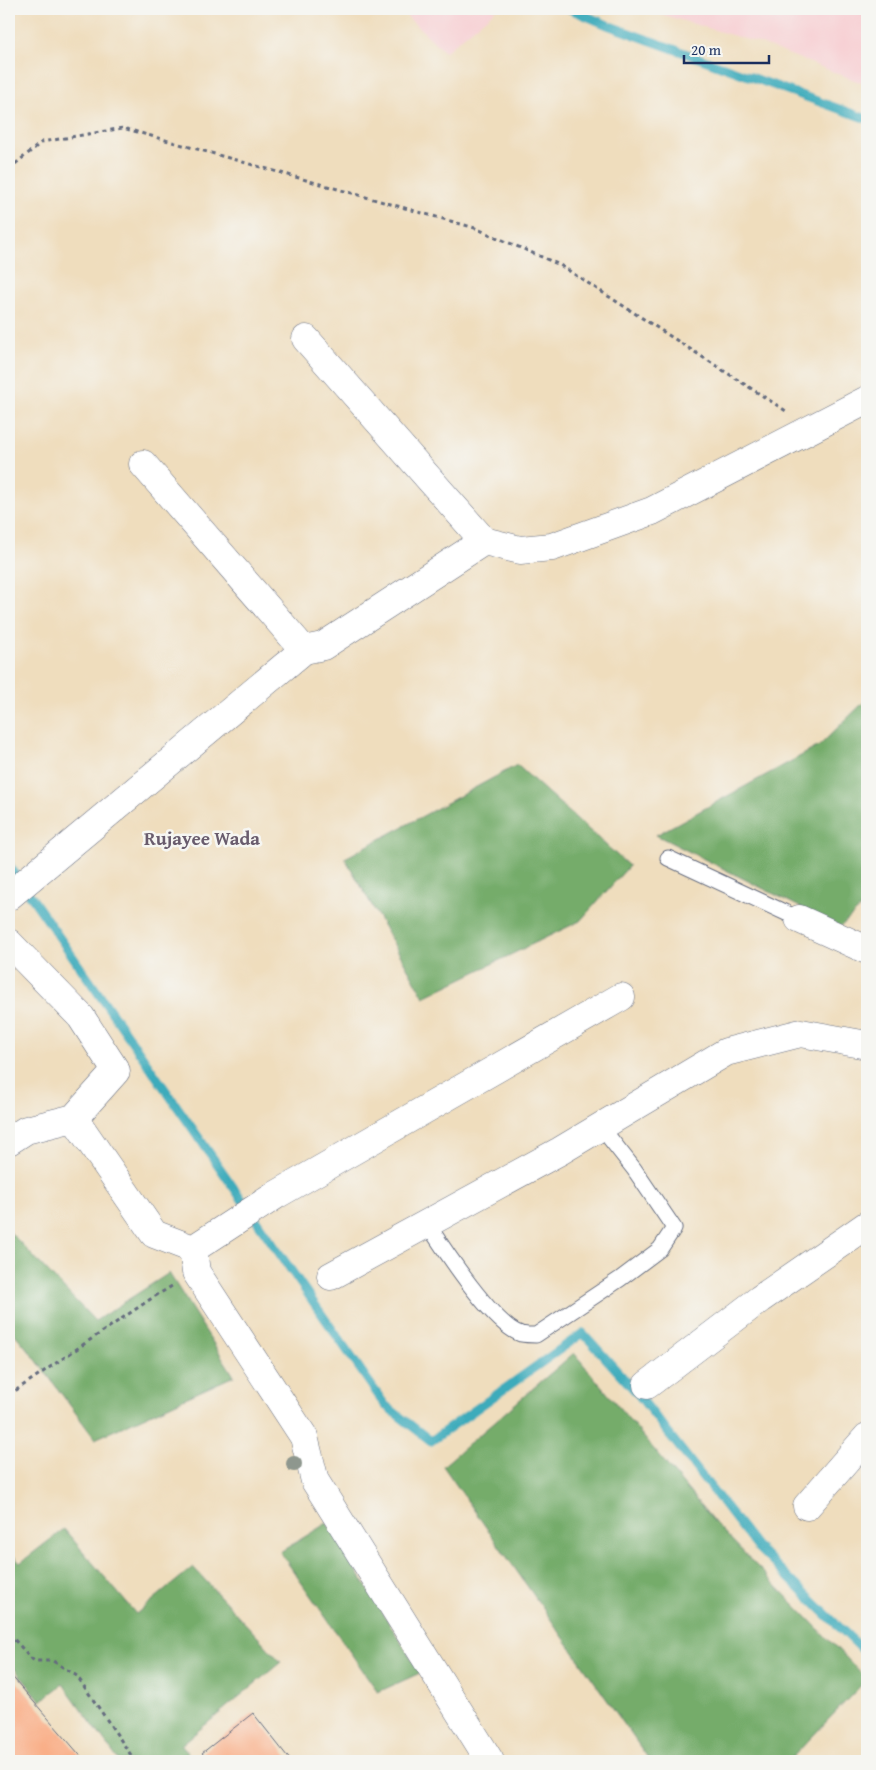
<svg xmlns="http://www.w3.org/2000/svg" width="876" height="1770" font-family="'Gentium Book Plus',serif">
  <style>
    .built { fill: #f7cfd3 }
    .forest { fill: #74ac6b; stroke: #486e64 }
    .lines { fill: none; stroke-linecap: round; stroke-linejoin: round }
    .stream { stroke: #3dabbb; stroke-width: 9 }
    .building { fill: #f9af88 }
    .service-casing { stroke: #656c7f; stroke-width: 17 }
    .minor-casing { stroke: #656c7f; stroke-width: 29 }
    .path { stroke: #656c7f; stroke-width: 3; stroke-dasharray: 4 4; stroke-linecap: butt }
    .service { stroke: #fff; stroke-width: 15 }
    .minor { stroke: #fff; stroke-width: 28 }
    .tree { fill: #8e978e }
    .labels { text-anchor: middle; stroke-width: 5; stroke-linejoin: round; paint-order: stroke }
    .neighbourhood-label { font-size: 19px; font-weight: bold; fill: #695c6d; stroke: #f6f6f2 }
  </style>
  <rect width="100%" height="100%" fill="#f6f6f2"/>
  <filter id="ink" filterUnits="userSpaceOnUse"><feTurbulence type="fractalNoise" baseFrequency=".02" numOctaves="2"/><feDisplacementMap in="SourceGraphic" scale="10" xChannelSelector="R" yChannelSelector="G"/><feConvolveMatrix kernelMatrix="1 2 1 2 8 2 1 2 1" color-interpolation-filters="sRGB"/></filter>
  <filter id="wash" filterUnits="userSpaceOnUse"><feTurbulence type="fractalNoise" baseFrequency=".0096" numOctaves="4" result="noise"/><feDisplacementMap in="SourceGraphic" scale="20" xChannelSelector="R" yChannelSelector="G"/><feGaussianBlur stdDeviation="1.12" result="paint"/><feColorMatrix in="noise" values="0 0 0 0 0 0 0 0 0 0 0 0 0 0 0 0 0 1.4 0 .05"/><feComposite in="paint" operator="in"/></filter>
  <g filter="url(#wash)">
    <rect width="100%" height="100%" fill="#efddbd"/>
    <path class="built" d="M399 9H497L445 52Z
      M643 9H867V85L762 44Z"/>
    <path class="forest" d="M867 699V902L840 927 656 835 819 746Z
      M517 765 629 866 580 921 424 997 345 858Z
      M9 1231 95 1321 169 1273 234 1376 95 1439 34 1357 9 1327Z
      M574 1353 716 1524 867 1679 789 1761H650L443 1466Z
      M327 1523 420 1673 378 1692 280 1552Z
      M64 1529 136 1614 193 1567 281 1662 181 1745 195 1761H119L63 1684 41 1701 9 1662V1551L20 1563Z"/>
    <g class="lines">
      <path class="stream" d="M570 9 610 26 867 119
        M9 865 385 1405 431 1441 583 1333 637 1393 758 1548 867 1654"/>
    </g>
    <g id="blocks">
      <path class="building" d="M9 1673 85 1761H9Z
        M253 1713 291 1761H209L202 1753Z"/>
    </g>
  </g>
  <g filter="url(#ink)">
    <use href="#blocks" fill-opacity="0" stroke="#656c7f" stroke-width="1"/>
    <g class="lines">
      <defs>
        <path id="service" d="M668 858 799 919
          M427 1223C443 1248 494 1326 521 1334 526 1335 532 1335 536 1335L620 1279 660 1249 674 1228 634 1169 601 1127"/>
        <path id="minor" d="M306 339 484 541
          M143 464 304 650
          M9 896 304 650 323 646 484 541 520 550 552 547 652 511 867 400
          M799 919 867 950
          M9 943 81 1017 116 1071 74 1118
          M9 1141 26 1130 74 1118 154 1234 193 1249
          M193 1249 196 1272 304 1437 315 1481 490 1761
          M193 1249 276 1195 621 997
          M331 1276 560 1151 726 1052 801 1033 867 1045
          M647 1385 760 1299 867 1225
          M807 1506 867 1437"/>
      </defs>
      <use href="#service" class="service-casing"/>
      <use href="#minor" class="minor-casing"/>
      <path class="path" d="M9 169 42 142 123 128 475 228 560 265 786 411
        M9 1395 152 1298 172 1286
        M9 1634 34 1661H53L77 1676 135 1761"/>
      <use href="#service" class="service"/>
      <use href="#minor" class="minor"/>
    </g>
    <circle class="tree" cx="294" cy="1464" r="8"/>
  </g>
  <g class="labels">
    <g class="neighbourhood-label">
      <text x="202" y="845">Rujayee Wada</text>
    </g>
  </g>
  <rect width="876" height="1770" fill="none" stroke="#f6f6f2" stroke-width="30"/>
  <path d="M684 55v8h85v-8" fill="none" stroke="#1b2f5e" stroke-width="2.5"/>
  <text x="691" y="55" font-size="15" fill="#1b2f5e" stroke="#f6f6f2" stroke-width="4" paint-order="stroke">20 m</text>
</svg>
